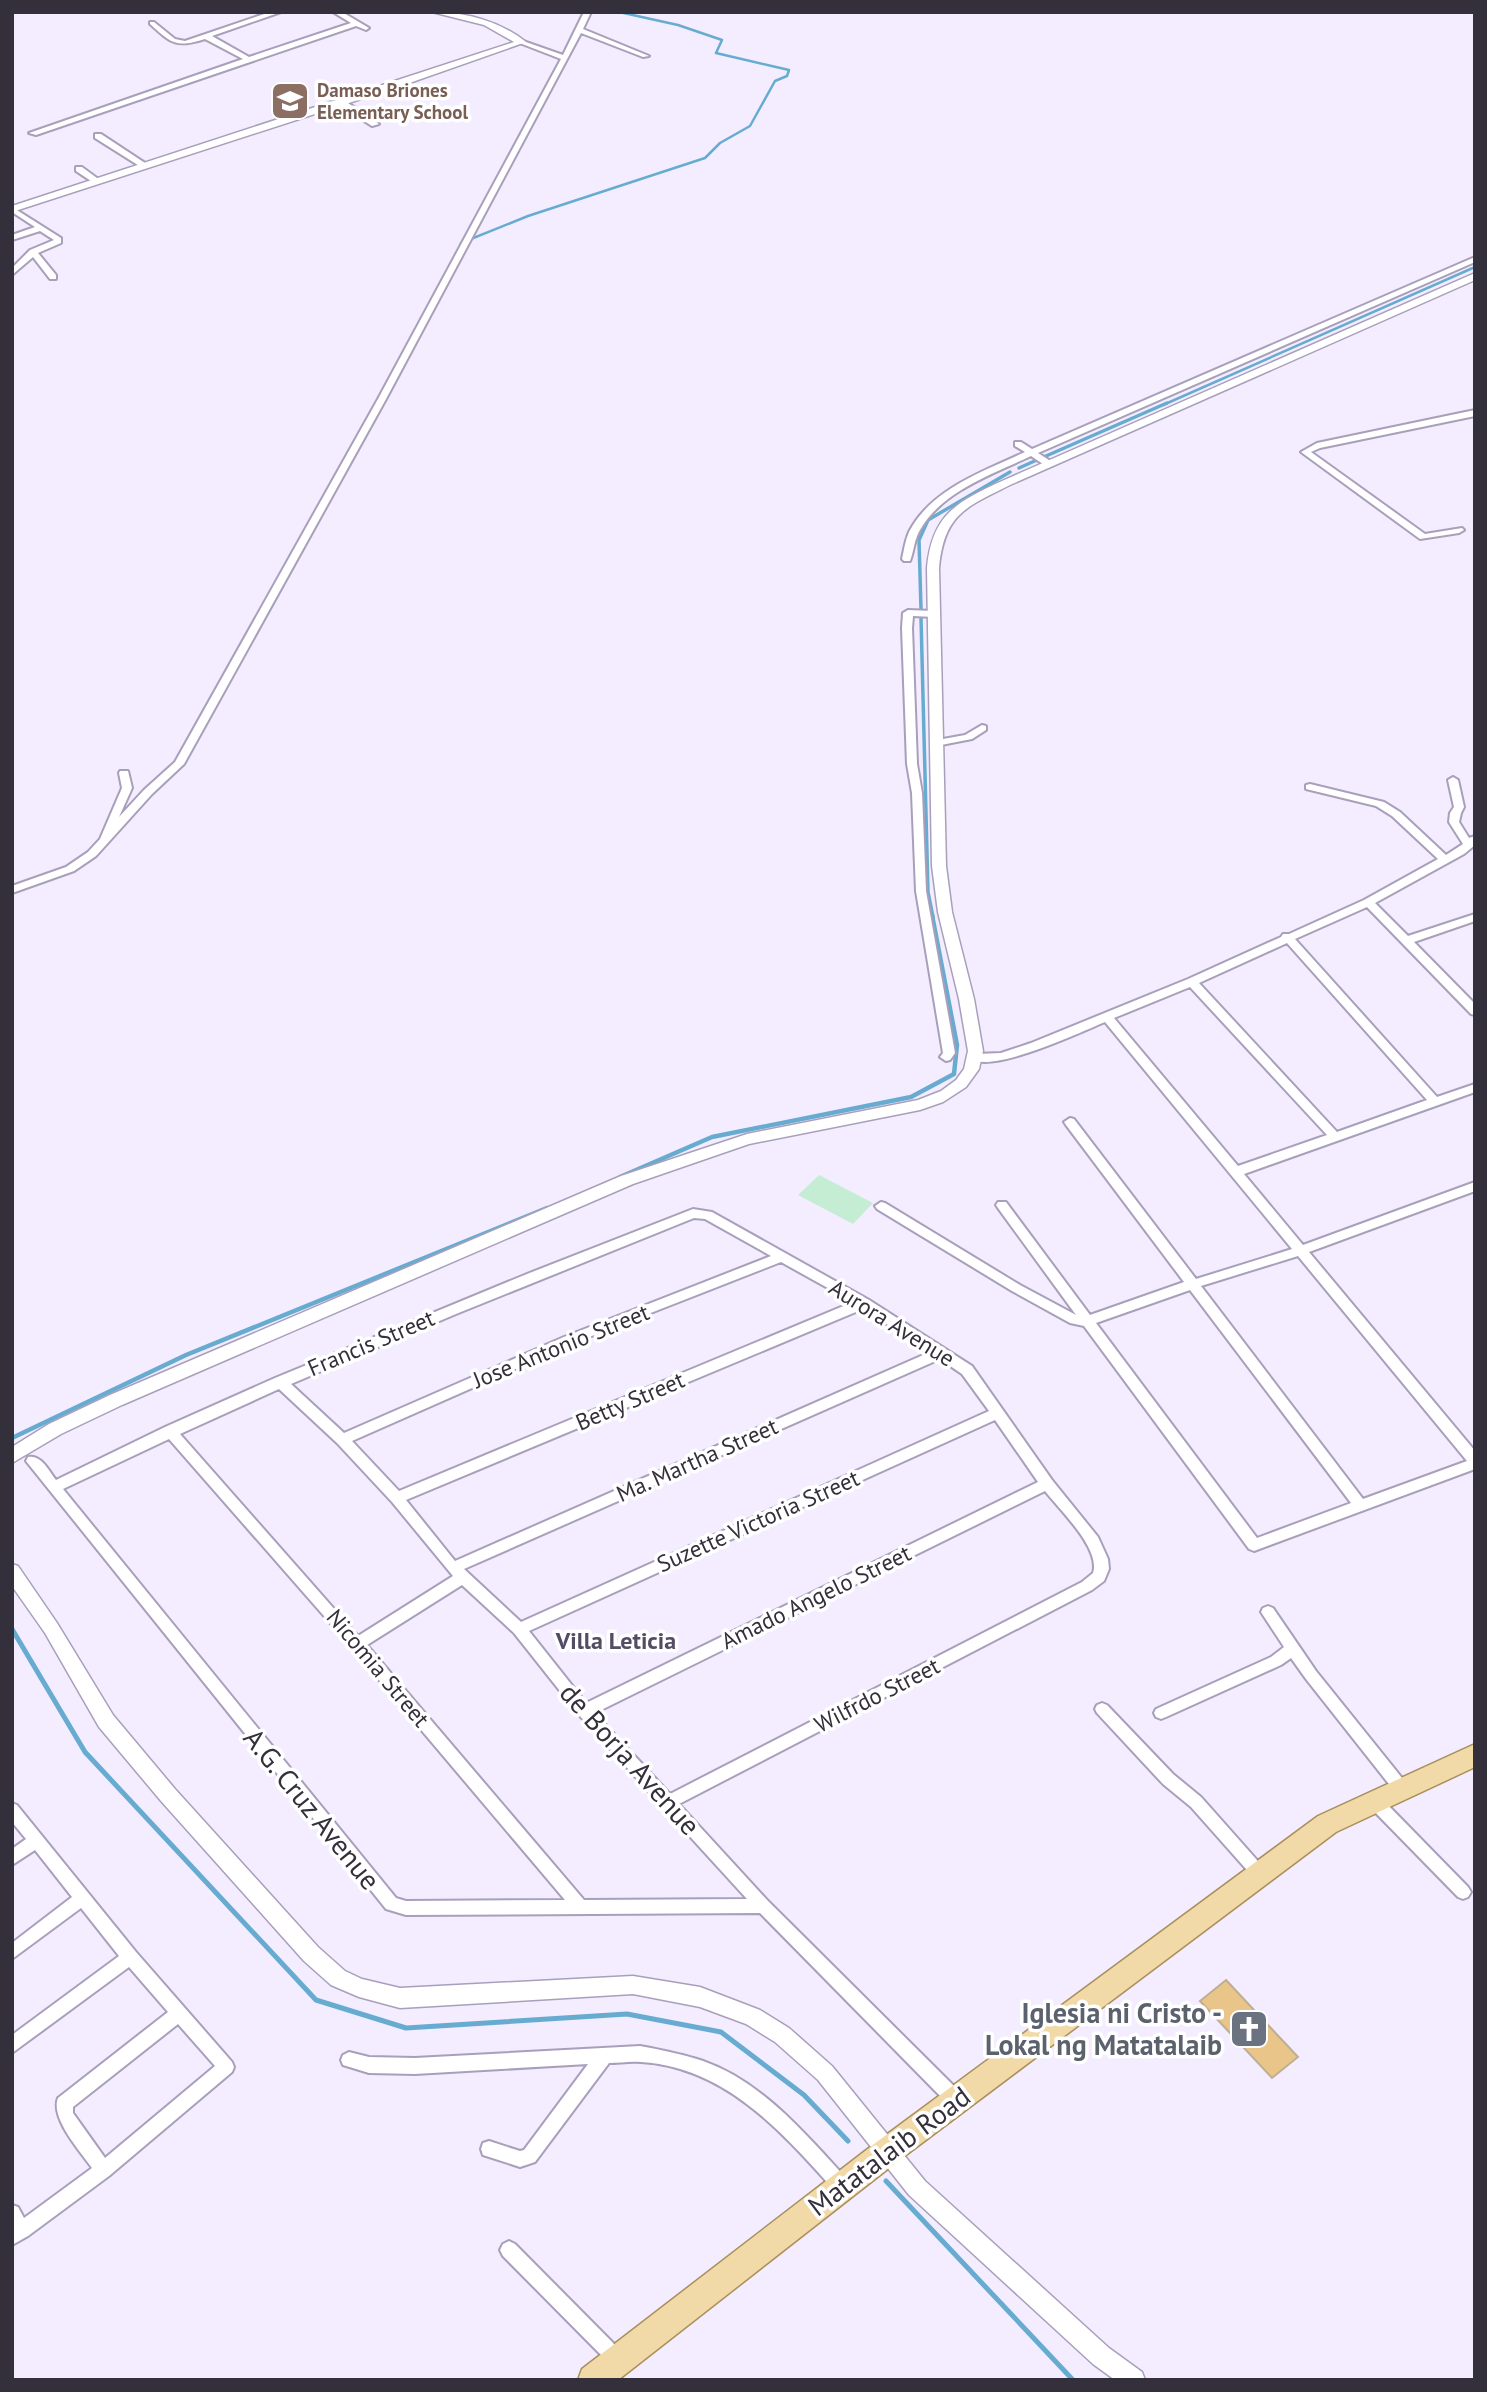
<svg xmlns="http://www.w3.org/2000/svg" width="1487" height="2392" font-family="'PT Sans',sans-serif">
  <style>
    .green { fill: #c4edd4 }
    .lines { fill: none; stroke-linecap: round; stroke-linejoin: round }
    .stream-far3 { stroke: #67acd0; stroke-width: 2.5 }
    .stream-far2 { stroke: #67acd0; stroke-width: 3.5 }
    .stream-far1 { stroke: #67acd0; stroke-width: 4.5 }
    .stream { stroke: #67acd0; stroke-width: 5 }
    .building { fill: #e9c589; stroke: #beae94; stroke-width: 2 }
    .minor-casing { stroke: #a99fbb; stroke-width: 4 }
    .tertiary-casing { stroke: #a99fbb; stroke-width: 3 }
    .primary-casing { stroke: #a88f5c; stroke-width: 3 }
    .minor { fill: #fff; fill-rule: evenodd }
    .tertiary { fill: #fff; fill-rule: evenodd }
    .primary { fill: #f1daa8; fill-rule: evenodd }
    .labels { text-anchor: middle; stroke-width: 7; stroke-linejoin: round; paint-order: stroke }
    .far-education-label { font-size: 19px; font-weight: bold; fill: #785e54; stroke: #fff; text-anchor: start }
    .street-label { font-size: 23px; fill: #34303b; stroke: #fff }
    .neighbourhood-label { font-size: 24px; font-weight: bold; fill: #544c64; stroke: #fff }
    .near-street-label { font-size: 28px; fill: #34303b; stroke: #fff }
    .near-worship-label { font-size: 28px; font-weight: bold; fill: #5b616d; stroke: #fff; text-anchor: end }
  </style>
  <rect width="100%" height="100%" fill="#f3edff"/>
  <path class="green" d="M819 1175 873 1203 853 1224 798 1195Z"/>
  <g class="lines">
    <path class="stream-far3" d="M461 243 528 216 705 158 720 143 750 126 775 81 787 76 789 70 716 53 722 40 678 25 619 12
      M1163 405 1475 267"/>
    <path class="stream-far2" d="M1046 456 1167 403
      M1019 468 1039 459
      M921 609 919 540 928 520 1010 472
      M921 618 928 892 933 917"/>
    <path class="stream-far1" d="M620 1177 712 1137 911 1097 954 1074 957 1045 932 915
      M12 1438 186 1355 547 1208"/>
    <path class="stream" d="M12 1629 85 1752 316 2000 406 2028 627 2014 721 2032 804 2095 848 2141
      M886 2181 1073 2380"/>
  </g>
  <path class="building" d="M1226 1980 1298 2057 1272 2078 1200 2001Z"/>
  <g class="lines">
    <defs>
      <path id="minor" d="M270 12H281L212 36 249 57 351 23 333 12H342L369 28 366 30 356 26 36 135 29 133 243 59 205 39C176 48 172 44 150 24V22H154L175 39 185 41Z
        M584 12H591L583 29 649 56 643 57 581 33 386 399 184 764 152 794 96 856 74 871 12 893V886L66 867 88 852 100 839 122 788 119 773 120 771H128L132 788 119 817 144 790 175 762 378 399 561 59 517 42 523 41 563 55Z
        M339 101H345L379 124 372 126 339 105Z
        M95 134H101L148 165 141 167 95 138Z
        M76 167H82L101 181 94 183 76 171Z
        M12 207 61 238V243L38 253 56 275V279H50L33 257 12 275V268L30 250 54 240 40 231 12 240V235L35 227 12 212Z
        M1475 257V262L1038 453 1052 462V466H1046L1031 456C993 474 942 491 920 530 914 540 914 551 910 561H904L902 559C904 550 905 541 909 532 931 489 984 471 1025 452L1015 446V442H1021L1032 449Z
        M1475 410V416L1320 448 1311 452 1425 534 1462 528 1464 530 1459 533 1420 539 1301 452 1317 443Z
        M908 610 934 611 939 614 934 617 913 616 912 628 917 764 922 793 926 891 955 1053 950 1060 946 1061 940 1057 943 1053 916 891 912 793 907 764 902 628 903 613Z
        M982 725 986 726V730L972 739 936 746 931 743 932 741 965 735Z
        M1453 777 1458 780 1464 807 1461 813 1459 822 1469 838 1475 836V845L1464 854 1375 903 1408 936 1475 914V921L1414 942 1475 1004V1015L1471 1014 1367 907 1295 939 1437 1097 1475 1084V1092L1244 1174 1303 1245 1475 1182V1191L1309 1252 1475 1451V1469L1254 1551 1249 1549 1084 1326 1070 1323 1012 1291 877 1209 875 1206 881 1202 885 1203 1020 1285 1076 1315 998 1208 996 1205 998 1202H1006L1090 1315 1184 1282 1066 1125 1064 1122 1070 1118 1074 1119 1196 1279 1292 1249 1105 1022C1081 1032 990 1075 970 1058L976 1054 1001 1053 1031 1043 1188 979 1281 937 1283 934H1289L1364 900 1438 859 1392 816 1376 806 1306 789V785L1310 784 1384 802 1400 812 1446 855 1463 844 1449 822 1450 813 1454 807 1448 780ZM1287 943 1427 1100 1337 1132 1199 983ZM1190 987 1327 1135 1238 1166 1114 1018ZM1298 1256 1467 1461 1363 1499 1201 1286ZM1190 1290 1351 1503 1257 1538 1096 1323Z
        M693 1209 712 1212 869 1300 972 1366 1052 1480 1098 1537 1108 1559 1109 1569 1104 1581 1092 1590 679 1804 768 1901 962 2094 964 2100 962 2106 956 2108 950 2106 760 1913 406 1915 386 1909 26 1461 28 1457C41 1454 49 1471 56 1480L165 1427 275 1378 527 1274ZM694 1218 705 1219 771 1256 564 1337 344 1433 291 1384 456 1314ZM781 1262 853 1302 399 1491 352 1441 574 1343ZM863 1309 930 1352 455 1561 406 1500ZM940 1359 962 1374 989 1411 521 1622 464 1569ZM279 1389 337 1443 392 1502 453 1576 358 1636 180 1434ZM995 1420 1038 1482 586 1703 529 1631ZM169 1439 352 1648 565 1900 406 1901 396 1898 63 1489ZM1045 1491C1060 1510 1101 1549 1093 1573L1082 1582 670 1794 595 1713ZM462 1585 514 1633 579 1715 747 1899 584 1900 367 1645Z
        M1268 1606 1273 1608 1316 1671 1406 1783 1408 1788 1406 1793 1401 1795 1396 1793 1306 1679 1291 1658 1281 1665 1166 1717 1161 1719 1156 1717 1154 1713 1156 1709 1271 1657 1284 1647 1261 1612 1263 1608Z
        M1102 1703 1107 1705 1173 1774 1201 1797 1264 1868 1267 1873 1264 1878 1259 1880 1254 1878 1191 1807 1163 1784 1097 1713 1095 1709 1097 1705Z
        M1374 1794 1379 1796 1468 1887 1471 1892 1468 1897 1463 1899 1458 1897 1369 1806 1367 1801 1369 1796Z
        M12 1803 17 1805 136 1952 232 2062 234 2067 232 2072 109 2176 28 2236 12 2245V2205L18 2207 24 2218 92 2168C80 2151 50 2118 58 2098L168 2012 129 1967 12 2053V2035L119 1956 81 1908 12 1959V1943L72 1897 35 1850 12 1865V1849L26 1839 12 1822ZM178 2024 215 2066 105 2158 73 2113V2107Z
        M640 2046C662 2050 682 2054 703 2061 763 2082 806 2135 848 2180L850 2186 848 2192 842 2194 836 2192C783 2133 726 2067 641 2062 630 2061 619 2063 609 2063L535 2162 520 2167 483 2155 481 2149 483 2143 489 2141 520 2151 524 2150 588 2064 415 2074 369 2073 343 2065 341 2060 343 2055 349 2052 369 2057 415 2058Z
        M509 2241 515 2244 624 2354 627 2360 624 2366 618 2369 612 2366 503 2256 500 2250 503 2244Z"/>
      <path id="tertiary" d="M432 12C465 12 500 21 526 42L398 87 12 212V206L514 42 484 25Z
        M1475 273V280L1010 485C966 507 944 514 939 568L946 866 952 912 974 999 983 1051 979 1069 966 1087 943 1102 920 1110 749 1144 633 1184 122 1405 61 1434 12 1463V1447L49 1424 110 1395 621 1176 747 1134 918 1100 941 1091 956 1080 964 1069 968 1051 959 999 938 912 932 866 927 568C932 514 957 502 1002 481Z
        M12 1564 18 1566 57 1623 113 1715 175 1789 318 1947 345 1971 362 1979 400 1988 633 1976 700 1987 760 2010 789 2028 832 2066 925 2181 1109 2348 1142 2372 1145 2380H1115L1093 2364 909 2195 818 2080 775 2042 746 2024 700 2007 633 1994 400 2008 359 1997 331 1985 304 1961 161 1801 99 1727 45 1633 12 1586Z"/>
      <path id="primary" d="M1475 1744V1767L1336 1832 898 2161 618 2380H578L582 2369 878 2141 1318 1816Z"/>
    </defs>
    <use href="#minor" class="minor-casing"/>
    <use href="#tertiary" class="tertiary-casing"/>
    <use href="#primary" class="primary-casing"/>
    <use href="#minor" class="minor"/>
    <use href="#tertiary" class="tertiary"/>
    <use href="#primary" class="primary"/>
  </g>
  <defs>
    <symbol id="school-square" viewBox="-11 -11 22 22"><rect x="-9" y="-9" width="18" height="18" rx="4" fill="#8d6e63" stroke="#fff"/><path d="M0-5L7-2L0 1L-7-2ZM-4 1L0 2.5L4 1V4Q0 6-4 4Z" fill="#fff"/></symbol>
    <symbol id="church-square" viewBox="-11 -11 22 22"><rect x="-9" y="-9" width="18" height="18" rx="4" fill="#6b7280" stroke="#fff"/><path d="M-1.2-6h2.4v3.5h3.3v2.4h-3.3V6h-2.4V-.1h-3.3v-2.4h3.3Z" fill="#fff"/></symbol>
  </defs>
  <g fill-rule="evenodd">
    <use href="#school-square" x="268" y="79" width="44" height="44"/>
    <use href="#church-square" x="1227" y="2007" width="44" height="44"/>
  </g>
  <g class="labels">
    <g class="far-education-label">
      <text x="317" y="97">Damaso Briones<tspan x="317" dy="22">Elementary School</tspan></text>
    </g>
    <g class="street-label">
      <text transform="translate(892 1323) rotate(32)" y="8">Aurora Avenue</text>
      <text transform="translate(371 1343) rotate(-23)" y="8">Francis Street</text>
      <text transform="translate(561 1346) rotate(-22)" y="8">Jose Antonio Street</text>
      <text transform="translate(630 1401) rotate(-23)" y="8">Betty Street</text>
      <text transform="translate(697 1460) rotate(-24)" y="8">Ma. Martha Street</text>
      <text transform="translate(758 1521) rotate(-24)" y="8">Suzette Victoria Street</text>
      <text transform="translate(816 1597) rotate(-26)" y="8">Amado Angelo Street</text>
      <text transform="translate(378 1668) rotate(50)" y="8">Nicomia Street</text>
      <text transform="translate(877 1695) rotate(-27)" y="8">Wilfrdo Street</text>
    </g>
    <g class="neighbourhood-label">
      <text x="616" y="1649">Villa Leticia</text>
    </g>
    <g class="near-street-label">
      <text transform="translate(630 1759) rotate(48)" y="10">de Borja Avenue</text>
      <text transform="translate(312 1809) rotate(51)" y="10">A.G. Cruz Avenue</text>
      <text transform="translate(889 2151) rotate(-37)" y="10">Matatalaib Road</text>
    </g>
    <g class="near-worship-label">
      <text x="1222" y="2023">Iglesia ni Cristo -<tspan x="1222" dy="32">Lokal ng Matatalaib</tspan></text>
    </g>
  </g>
  <rect width="1487" height="2392" fill="none" stroke="#34303b" stroke-width="28"/>
</svg>
